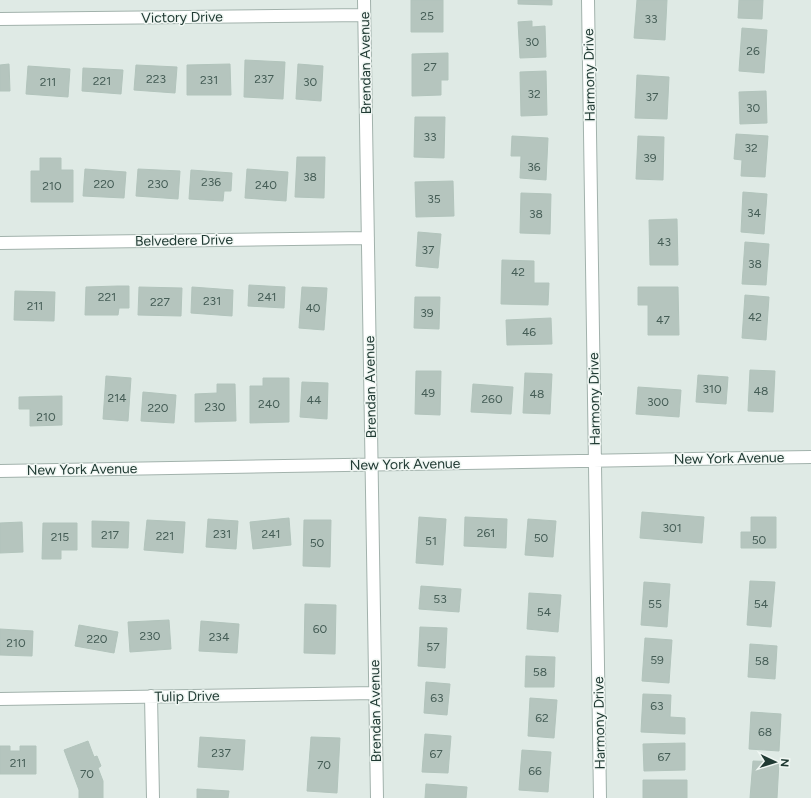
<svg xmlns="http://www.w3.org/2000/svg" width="811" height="798" font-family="Figtree,sans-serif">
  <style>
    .building { fill: #b5c5be; stroke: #b2c4bc }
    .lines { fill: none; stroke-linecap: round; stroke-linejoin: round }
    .minor-casing { stroke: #a2b2ac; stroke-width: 14 }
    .minor { stroke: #fff; stroke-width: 12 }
    .labels { text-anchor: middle; stroke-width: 3; stroke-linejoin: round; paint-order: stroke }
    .number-label { font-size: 12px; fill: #455d56 }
    .street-label { font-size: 14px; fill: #203a33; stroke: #f0f7f3 }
  </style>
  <rect width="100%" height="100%" fill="#dfeae5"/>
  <path class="building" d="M411 0H443V32H411Z
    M518 0H552V5L518 4Z
    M637 0H667L665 40 634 38Z
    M739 0H763L762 19 738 18Z
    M532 21V27L545 26 546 57 520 58 518 22Z
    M742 28 767 30 764 73 739 71Z
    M448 53V80H441V95L412 96V54Z
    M245 60 285 62 283 99 244 97Z
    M9 64 10 91H0V65Z
    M230 64 231 95H187V65Z
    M298 64 323 66 321 101 296 99Z
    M136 65 177 67 175 93 134 90Z
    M28 66 70 69 68 97 26 94Z
    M83 68 123 70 121 94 82 91Z
    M546 71 547 115 521 116 520 72Z
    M637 75 669 77 667 119 635 118Z
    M766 91 767 123 740 124 739 92Z
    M415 117H445L444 158 414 157Z
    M736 134 768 136 765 177 741 176 742 160 734 159Z
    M512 136 548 138 546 180 520 178 521 156H511Z
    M638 136 664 137 663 180 636 179Z
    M297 157H325L324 198 295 197Z
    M40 158H61V170H73V202H31V171H40Z
    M85 169 126 172 124 198 83 196Z
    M138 169 180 171 178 199 136 196Z
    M247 169 288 172 286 201 245 198Z
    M191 170 232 173 231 191H224L223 201 189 199Z
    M453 181 454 216 416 217 415 182Z
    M743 192 767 194 764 234 741 232Z
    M521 193 551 194 550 234 520 233Z
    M677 219 678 265H650L649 220Z
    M418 232 441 234 438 268 416 266Z
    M745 242 769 244 766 285 742 284Z
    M502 260 534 261V283H549L548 305 501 304Z
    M249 285 285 287 284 308 248 306Z
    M118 286H129V308H119L118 315H85L86 287Z
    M139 287 182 288 181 316 138 315Z
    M192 287 233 290 232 316 191 313Z
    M302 287 327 288 324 330 299 328Z
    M638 287H678L679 335H648V305H638Z
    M15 291 55 292 54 321 14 320Z
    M745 295 769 297 766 340 742 338Z
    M415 297H440L439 329 414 328Z
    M551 318 552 344 507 345 506 320Z
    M750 370 775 371 773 412 748 411Z
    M416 371H441L440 415 415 414Z
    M525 373 552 374 550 414 523 413Z
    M698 375 728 377 726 404 696 402Z
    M106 376 131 378 128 421 103 419Z
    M263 378H289V422L250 423V386H263Z
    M302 382 328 383 327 419 300 417Z
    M217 384H235L236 421 195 422V394L217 393Z
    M473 384 513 387 511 414 471 412Z
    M638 387 681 390 679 417 636 414Z
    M143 392 176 395 174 423 141 421Z
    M62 396V425L30 426V409H19V397Z
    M642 512 704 517 702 543 640 538Z
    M419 517 446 519 443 565 416 563Z
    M465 517 507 519 506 548 464 546Z
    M751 517H776V548H741V532H751Z
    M289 518 291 545 253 549 250 522Z
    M208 519 238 521 236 549 206 547Z
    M528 519 556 521 553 557 525 555Z
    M147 520 185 522 183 553 144 550Z
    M304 520H331L330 567 303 566Z
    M92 521 129 522 128 548 92 547Z
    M22 522 23 552 0 553V523Z
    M43 523H77V550H61V559H42Z
    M750 581 775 582 771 627 747 625Z
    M644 582 670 584 667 627 641 625Z
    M421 586 461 589 459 612 419 609Z
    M529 593 561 595 558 632 527 629Z
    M305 604 336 605 335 654 304 653Z
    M169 620 171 649 130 652 128 622Z
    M201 621 239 624 237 653 199 651Z
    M79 625 118 632 114 653 75 646Z
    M420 627 447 628 445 668 418 666Z
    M0 629 33 631 32 656 0 655Z
    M645 638 672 640 669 683 642 681Z
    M750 644 777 646 775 679 748 677Z
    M526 656 555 657 554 687H525Z
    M426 682 450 684 447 715 424 713Z
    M643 694 671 695 670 717 685 718V734L641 732Z
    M530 698 557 700 554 738 528 736Z
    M751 712 781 714 779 751 749 749Z
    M425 734 451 736 448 773 422 772Z
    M200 737 245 740 243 770 198 767Z
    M311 737 340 738 337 793 307 791Z
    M88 741 94 757 97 756 101 766 98 768 103 781V798H79V790L64 750Z
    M685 743V770L644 771 643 744Z
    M0 746H10V751H20V746H36V774H0Z
    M522 750 551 752 548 792 519 790Z
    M753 761 779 762 777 798H750Z
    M643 780H687V798H643Z
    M426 784 467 787 466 798H425Z
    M197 789 229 791 228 798H197Z"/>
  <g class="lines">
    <defs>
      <path id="minor" d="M364 0 377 798
        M588 0 600 798
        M0 19 364 15
        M0 243 368 238
        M0 471 811 457
        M151 696 153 798
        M0 699 375 693"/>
    </defs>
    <use href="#minor" class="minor-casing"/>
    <use href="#minor" class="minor"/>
  </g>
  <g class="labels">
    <g class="number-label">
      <text x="427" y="20">25</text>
      <text x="651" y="23">33</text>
      <text x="532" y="46">30</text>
      <text x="753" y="55">26</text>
      <text x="430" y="71">27</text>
      <text x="156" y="83">223</text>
      <text x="264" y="83">237</text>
      <text x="209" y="84">231</text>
      <text x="102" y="85">221</text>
      <text x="48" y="86">211</text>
      <text x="310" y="86">30</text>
      <text x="534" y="98">32</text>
      <text x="652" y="101">37</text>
      <text x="753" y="112">30</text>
      <text x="430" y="141">33</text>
      <text x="751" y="152">32</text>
      <text x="650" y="162">39</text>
      <text x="534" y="171">36</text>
      <text x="310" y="181">38</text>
      <text x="211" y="186">236</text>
      <text x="104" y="188">220</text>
      <text x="158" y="188">230</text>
      <text x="266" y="189">240</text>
      <text x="52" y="190">210</text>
      <text x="434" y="203">35</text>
      <text x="754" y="217">34</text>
      <text x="536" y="218">38</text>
      <text x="664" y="246">43</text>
      <text x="428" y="254">37</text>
      <text x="755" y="268">38</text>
      <text x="518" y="276">42</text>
      <text x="107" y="301">221</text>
      <text x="267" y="301">241</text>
      <text x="212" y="305">231</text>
      <text x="160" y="306">227</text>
      <text x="35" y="310">211</text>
      <text x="313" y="312">40</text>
      <text x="427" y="317">39</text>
      <text x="755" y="321">42</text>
      <text x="663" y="324">47</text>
      <text x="529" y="336">46</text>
      <text x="712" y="393">310</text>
      <text x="761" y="395">48</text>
      <text x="428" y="397">49</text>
      <text x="537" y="398">48</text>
      <text x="117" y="402">214</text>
      <text x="492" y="403">260</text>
      <text x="314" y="404">44</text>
      <text x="658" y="406">300</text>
      <text x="269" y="408">240</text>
      <text x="215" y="411">230</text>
      <text x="158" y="412">220</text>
      <text x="46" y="421">210</text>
      <text x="672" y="532">301</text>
      <text x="486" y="537">261</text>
      <text x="222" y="538">231</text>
      <text x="271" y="538">241</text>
      <text x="110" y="539">217</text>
      <text x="165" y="540">221</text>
      <text x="60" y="541">215</text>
      <text x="541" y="542">50</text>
      <text x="759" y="544">50</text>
      <text x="431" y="545">51</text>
      <text x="317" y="547">50</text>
      <text x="440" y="603">53</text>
      <text x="655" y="608">55</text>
      <text x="761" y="608">54</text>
      <text x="544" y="616">54</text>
      <text x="320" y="633">60</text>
      <text x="150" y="640">230</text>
      <text x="219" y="641">234</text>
      <text x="97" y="643">220</text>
      <text x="16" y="647">210</text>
      <text x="433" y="651">57</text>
      <text x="657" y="664">59</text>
      <text x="762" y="665">58</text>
      <text x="540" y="676">58</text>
      <text x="437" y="702">63</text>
      <text x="657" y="710">63</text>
      <text x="542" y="722">62</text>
      <text x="765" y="736">68</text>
      <text x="221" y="757">237</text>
      <text x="436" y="758">67</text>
      <text x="664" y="761">67</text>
      <text x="18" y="767">211</text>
      <text x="324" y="769">70</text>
      <text x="535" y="775">66</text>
      <text x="87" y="778">70</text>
    </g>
    <g class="street-label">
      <text transform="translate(182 17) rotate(-1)" y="5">Victory Drive</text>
      <text transform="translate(365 63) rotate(-91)" y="5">Brendan Avenue</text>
      <text transform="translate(589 75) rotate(-91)" y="5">Harmony Drive</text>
      <text transform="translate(184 240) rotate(-1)" y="5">Belvedere Drive</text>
      <text transform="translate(370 387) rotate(-91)" y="5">Brendan Avenue</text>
      <text transform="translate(594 399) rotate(-91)" y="5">Harmony Drive</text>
      <text transform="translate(729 458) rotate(-1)" y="5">New York Avenue</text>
      <text transform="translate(405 464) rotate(-1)" y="5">New York Avenue</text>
      <text transform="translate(82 469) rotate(-1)" y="5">New York Avenue</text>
      <text transform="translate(187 696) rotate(-1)" y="5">Tulip Drive</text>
      <text transform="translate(375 711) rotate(-91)" y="5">Brendan Avenue</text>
      <text transform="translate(599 723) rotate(-91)" y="5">Harmony Drive</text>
    </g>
  </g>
  <g transform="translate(775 762) rotate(94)" stroke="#f0f7f3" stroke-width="3" paint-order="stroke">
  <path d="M0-3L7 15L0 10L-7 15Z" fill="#203a33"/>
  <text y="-6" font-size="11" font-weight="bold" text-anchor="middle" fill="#203a33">N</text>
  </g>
</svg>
